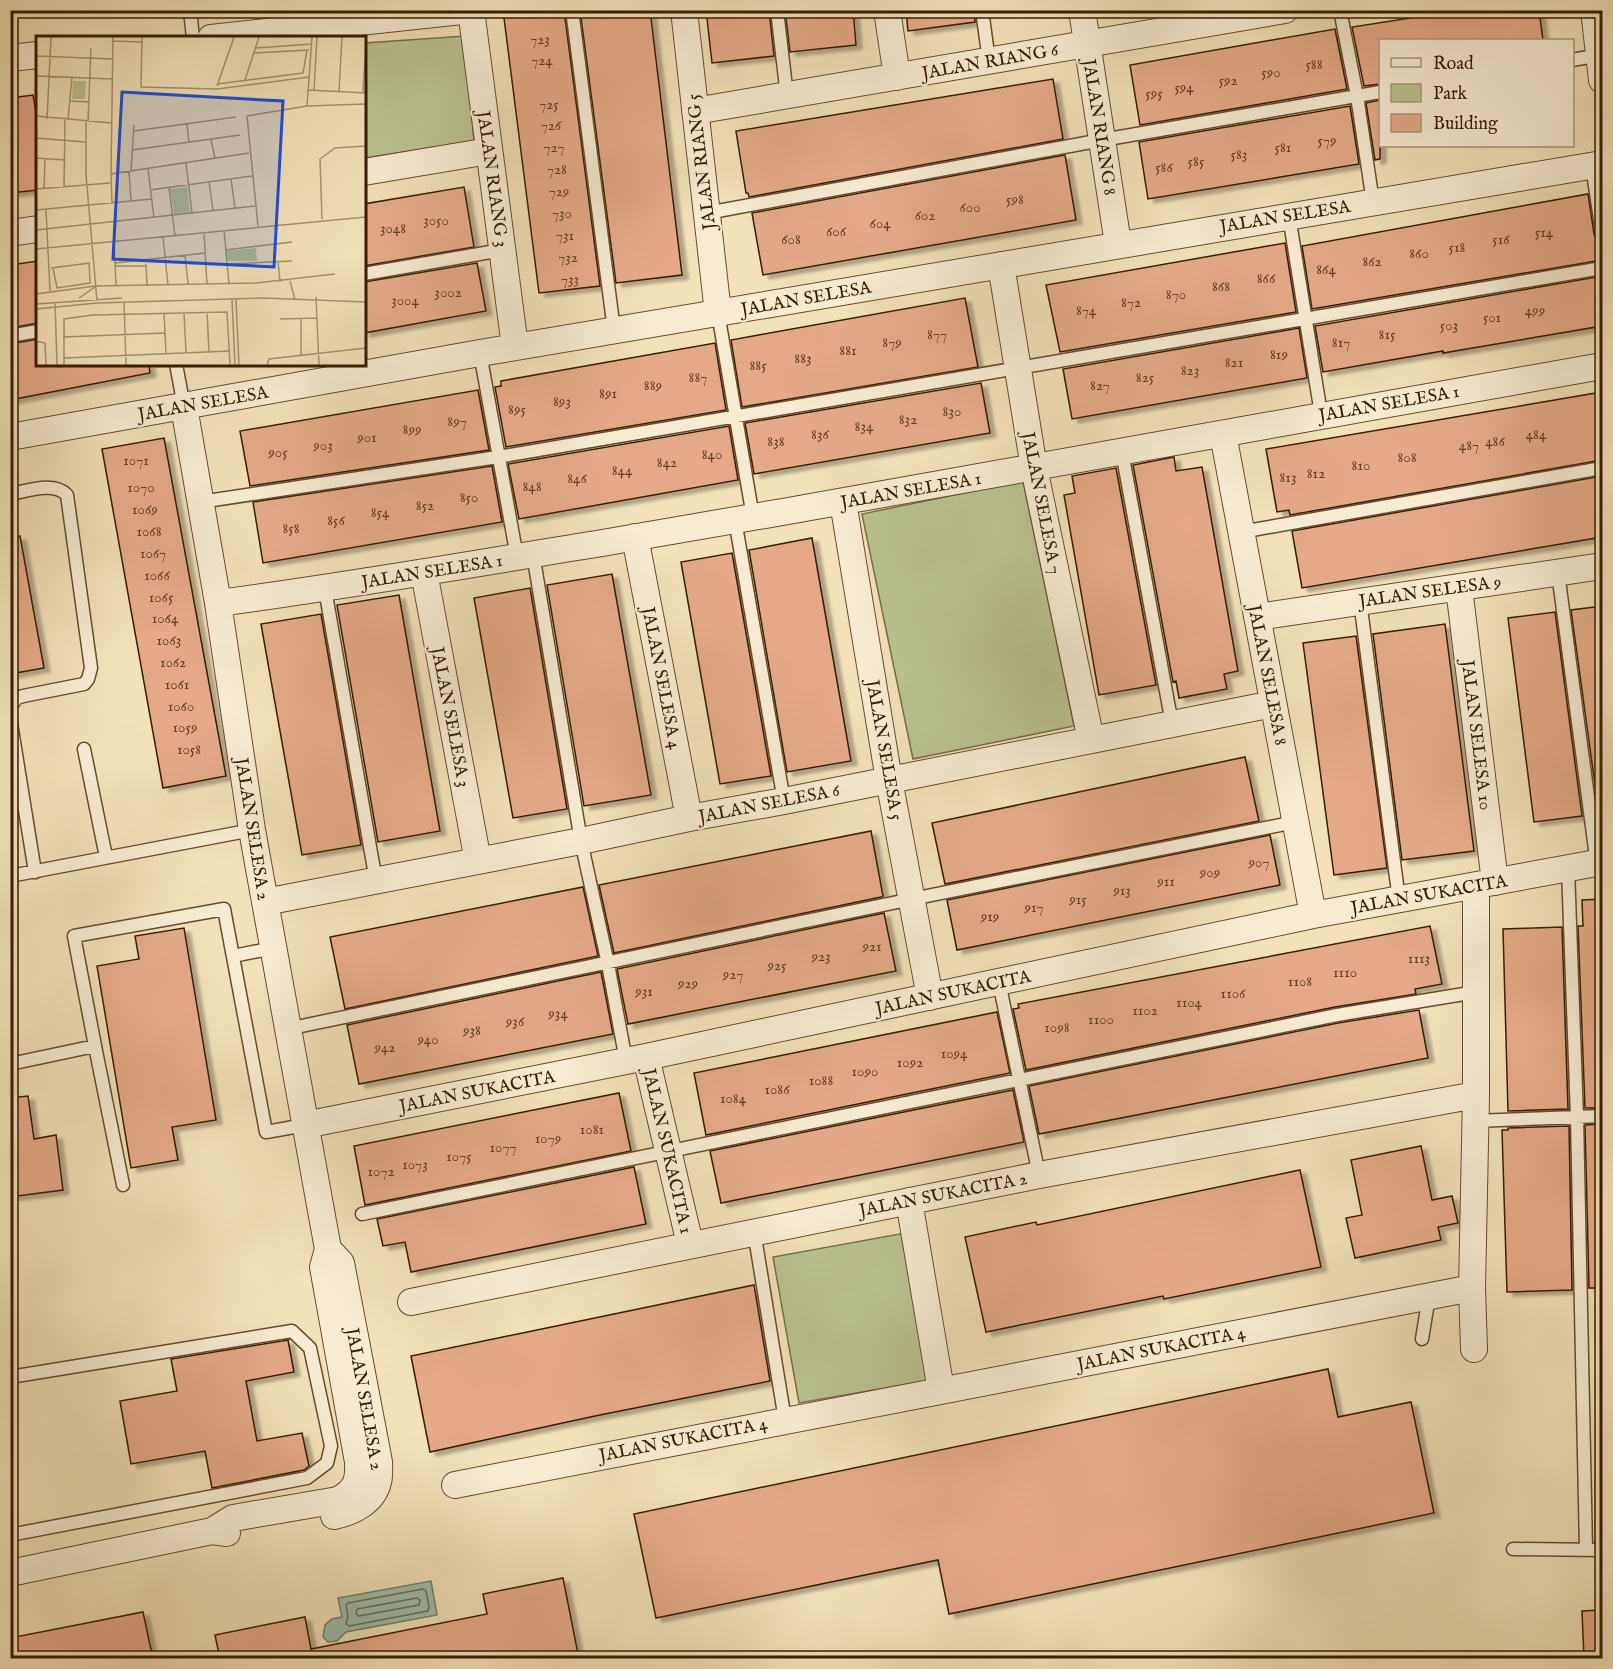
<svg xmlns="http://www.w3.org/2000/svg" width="1613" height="1669" font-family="'IM FELL English',serif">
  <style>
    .green { fill: #b9c390; stroke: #786f48; stroke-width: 1.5 }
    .water { fill: #9bbeac; stroke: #737d68; stroke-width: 1.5 }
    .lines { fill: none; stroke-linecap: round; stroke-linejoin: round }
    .shore { stroke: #696c56; stroke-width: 1.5 }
    .building { fill: #e5a989; stroke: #371b01; stroke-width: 1.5; filter: url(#shadow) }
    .service-casing { stroke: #664c2f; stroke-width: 15 }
    .minor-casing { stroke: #664c2f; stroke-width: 28 }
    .service { stroke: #f7ecd2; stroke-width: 12 }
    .minor { stroke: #f7ecd2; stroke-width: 26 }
    .labels { text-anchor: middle; stroke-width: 4.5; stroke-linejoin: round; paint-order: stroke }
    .number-label { font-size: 15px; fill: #623e23 }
    .street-label { font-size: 18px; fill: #371b01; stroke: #f7ecd2 }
    .inset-road { fill: none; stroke: #a7926f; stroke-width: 1.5 }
    .view { fill: #1d4ed8; fill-opacity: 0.15; stroke: #1d4ed8; stroke-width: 3 }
    .inset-edge { fill: none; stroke: #371b01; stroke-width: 3 }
  </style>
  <defs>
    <filter id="shadow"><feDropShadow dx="6" dy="4" stdDeviation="1.5" flood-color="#0004"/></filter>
  </defs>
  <rect width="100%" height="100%" fill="#f2e1b9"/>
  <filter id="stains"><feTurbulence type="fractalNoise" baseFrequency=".00333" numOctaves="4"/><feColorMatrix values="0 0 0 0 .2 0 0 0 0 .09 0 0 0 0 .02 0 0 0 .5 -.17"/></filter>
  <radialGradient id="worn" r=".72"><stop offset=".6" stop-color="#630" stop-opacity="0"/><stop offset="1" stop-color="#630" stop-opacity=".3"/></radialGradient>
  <path class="green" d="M465 36 474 141 365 158V43Z
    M1023 481 1074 726 913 759 862 514Z
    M905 1233 931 1380 799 1403 773 1257Z"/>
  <path class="water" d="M431 1581 437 1615 346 1632 337 1641 328 1642 323 1637 325 1625 332 1619 342 1617 338 1598Z"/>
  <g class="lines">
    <path class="shore" d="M423 1589 426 1591 429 1607 428 1611 349 1626 346 1624 348 1616 346 1605 348 1603Z
      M417 1598 420 1600 419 1605 359 1616 356 1614 357 1609Z"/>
  </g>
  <path class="building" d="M503 10H564L600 286 539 293Z
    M580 10H650L682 275 616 283Z
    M706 10H769L774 56 712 63Z
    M785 10H853L856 45 790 52Z
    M906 10H974L975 22 908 31Z
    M1462 10H1539L1543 40H1380V84L1364 86 1352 27Z
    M1335 29 1347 89 1140 125 1130 65Z
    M1053 79 1063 139 749 197 748 193H746L736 131Z
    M33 95 38 123V190L10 193V98Z
    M1380 100V159L1375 160 1366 103Z
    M1350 106 1359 164 1148 199 1139 142Z
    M1065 155 1076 220 763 275 752 213Z
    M464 187 474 247 364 266V204Z
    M1588 194 1594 234 1596 239 1601 241 1602 260 1312 309 1302 246Z
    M1285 243 1296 312 1060 352 1046 285Z
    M38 261V323L10 328V265Z
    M477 263 486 311 364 333V282Z
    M1602 276V326L1443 353V351L1323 372 1315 326Z
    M965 298 978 367 742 407 731 340Z
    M1299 328 1307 378 1072 419 1063 369Z
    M38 339V364H149L150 373 10 400V344Z
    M715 343 726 410 506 447 495 387 501 386V381Z
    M981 383 990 433 754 474 745 423Z
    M478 390 489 450 250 486 240 431Z
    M1602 392V460L1290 515 1289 510 1277 512 1266 449Z
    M729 426 738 480 519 519 508 464Z
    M164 438 226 776 163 788 102 449Z
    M1174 457 1176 471 1202 467 1238 671 1224 674 1227 689 1179 698 1176 681 1173 682 1133 465Z
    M492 466 502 522 263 563 253 502Z
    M1116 468 1156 685 1099 695 1064 495 1075 493 1072 476Z
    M1602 476V537L1302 588 1292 531Z
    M20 536 44 668 10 674V537Z
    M812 538 851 761 787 772 749 550Z
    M732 553 771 776 720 784 681 562Z
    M612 574 651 795 584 806 547 585Z
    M530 588 567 809 513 818 474 598Z
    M399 595 440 831 378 842 337 605Z
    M1602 606V813L1599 814 1571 610Z
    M1555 612 1582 816 1534 822 1508 618Z
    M321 614 361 845 302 855 261 624Z
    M1445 624 1474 851 1402 860 1373 634Z
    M1356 636 1387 868 1334 875 1303 643Z
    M1245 757 1259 821 945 884 932 823Z
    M871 831 883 896 881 897 614 953 599 885Z
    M1270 835 1280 885 957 950 947 900Z
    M583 887 598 956 345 1009 330 937Z
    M1602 899V1108H1585L1578 926H1583L1582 900Z
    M884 913 896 971 628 1024 617 969Z
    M1430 926 1442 984 1415 989 1416 994 1335 1007 1026 1070 1013 1009 1019 1008 1018 1004Z
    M1562 927 1568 1109 1508 1111 1503 929Z
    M184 928 216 1120 172 1127 178 1160 131 1168 97 966 139 959 135 936Z
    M601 972 613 1034 359 1084 347 1025Z
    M1419 1010 1428 1058 1039 1134 1029 1086 1338 1023Z
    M997 1012 1010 1073 706 1135 694 1073Z
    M1013 1090 1024 1142 721 1203 710 1151Z
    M619 1093 631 1151 365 1205 354 1146Z
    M28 1096 34 1139 56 1135 63 1190 10 1197V1098Z
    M1602 1124V1288H1589L1585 1125Z
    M1569 1126 1572 1290 1507 1292 1502 1130H1508V1128Z
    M1421 1146 1432 1200 1452 1196 1458 1223 1438 1227 1441 1240 1355 1258 1346 1218 1362 1215 1351 1160Z
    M634 1167 646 1224 411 1272 405 1242 383 1246 377 1219Z
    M1300 1170 1321 1267 1164 1299 1163 1296 986 1332 965 1237 1036 1222 1037 1225Z
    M754 1285 770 1381 595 1416 430 1452 411 1356Z
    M288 1340 294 1372 246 1381 257 1441 302 1433 309 1466 304 1470 212 1488 205 1451 131 1464 120 1401 177 1391 171 1359Z
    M1328 1369 1338 1417 1411 1402 1434 1513 949 1614 938 1560 656 1618 634 1514Z
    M563 1578 579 1659H220L215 1635 305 1617 311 1649 487 1614 483 1594Z
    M1602 1610V1659H1584L1582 1611Z
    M143 1612 153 1659H10V1638Z"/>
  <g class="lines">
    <defs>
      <path id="service" d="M190 10 193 38
        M572 10 614 330
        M777 10 787 96
        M982 10 989 61
        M1340 10 1357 96 1373 202
        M1572 60 1600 55
        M1592 166 1602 233
        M707 213 1102 140 1380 92
        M1289 216 1321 414
        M364 274 502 250
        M718 313 753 517
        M10 336 38 331
        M480 353 517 557
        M176 364 184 407
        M1122 452 1172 724
        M10 494C27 491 54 481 67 495L91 668 88 679 84 684 23 696 17 698 10 707
        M200 502 498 457 1602 268
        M735 520 784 801
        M1241 532 1602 468
        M533 554 581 841 608 964 626 1061
        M1558 573 1597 864
        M325 589 376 881
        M1360 601 1399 900
        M10 717 35 872
        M84 749 106 857
        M1568 869 1577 1117 1586 1550
        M10 876 252 830
        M233 956 273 948
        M999 982 1039 1175
        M287 1029 912 899 1295 822
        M95 1046 123 1185
        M10 1064 95 1046 74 936 224 909 266 1132 305 1125
        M1475 1121 1602 1116
        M362 1214 1337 1015 1476 992
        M754 1231 785 1420
        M1422 1339 1429 1296
        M10 1377 292 1331 310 1348 331 1446 327 1463 307 1478 10 1535
        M1513 1549 1602 1550"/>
      <path id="minor" d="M684 10 718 313
        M887 10 897 77
        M1082 10 1118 244
        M1594 10 1602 80
        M211 38 471 10 515 347
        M10 58 38 55
        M695 111 1285 10
        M364 172 489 151
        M10 233 38 229
        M1001 265 1034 468 1091 740
        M184 407 218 603 252 830 328 1249 323 1267 358 1462C359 1481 356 1490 338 1500L233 1518 212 1531
        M1223 434 1313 915
        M10 437 480 353 1602 164
        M843 502 889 780 930 997
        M635 537 689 818
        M424 572 478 861
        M1459 588 1495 882
        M218 603C348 586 478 563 608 542 940 486 1271 423 1602 366
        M1257 617 1602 566
        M265 902 581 841 689 818 784 801 1273 704
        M646 1057 690 1244
        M305 1125 646 1057 1313 915 1602 862
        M909 1201 941 1390
        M328 1249 341 1263 379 1462C379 1468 380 1476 378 1482 373 1502 353 1512 334 1516
        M411 1302 1039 1175 1476 1095
        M1474 1349 1472 1288 1476 1095V886
        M455 1485 1472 1288
        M10 1573 212 1531 227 1533"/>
    </defs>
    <use href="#service" class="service-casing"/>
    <use href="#minor" class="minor-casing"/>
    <use href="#service" class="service"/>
    <use href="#minor" class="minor"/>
  </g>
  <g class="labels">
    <g class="number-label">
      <text x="540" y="44">723</text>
      <text x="542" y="65">724</text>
      <text x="1314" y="69">588</text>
      <text x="1271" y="77">590</text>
      <text x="1228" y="85">592</text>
      <text x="1184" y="92">594</text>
      <text x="1154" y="98">595</text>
      <text x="549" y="109">725</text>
      <text x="551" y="130">726</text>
      <text x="1327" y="145">579</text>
      <text x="554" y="152">727</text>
      <text x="1283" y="152">581</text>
      <text x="1239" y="159">583</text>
      <text x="1196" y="166">585</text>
      <text x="1164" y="172">586</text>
      <text x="557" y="174">728</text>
      <text x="559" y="196">729</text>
      <text x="1015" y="204">598</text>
      <text x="970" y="212">600</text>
      <text x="562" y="218">730</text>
      <text x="925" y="220">602</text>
      <text x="436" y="225">3050</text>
      <text x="880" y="228">604</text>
      <text x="393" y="233">3048</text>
      <text x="836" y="236">606</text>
      <text x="1544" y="237">514</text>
      <text x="565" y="240">731</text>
      <text x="791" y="244">608</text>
      <text x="1501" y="244">516</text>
      <text x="1457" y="252">518</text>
      <text x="1419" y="258">860</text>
      <text x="568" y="262">732</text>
      <text x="1372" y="266">862</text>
      <text x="1326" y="274">864</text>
      <text x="1266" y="283">866</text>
      <text x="570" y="284">733</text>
      <text x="1221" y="291">868</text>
      <text x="448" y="297">3002</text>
      <text x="1176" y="299">870</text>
      <text x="405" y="305">3004</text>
      <text x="1131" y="307">872</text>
      <text x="1086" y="315">874</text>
      <text x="1535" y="315">499</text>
      <text x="1492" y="322">501</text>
      <text x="1449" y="330">503</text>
      <text x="937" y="339">877</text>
      <text x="1387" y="339">815</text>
      <text x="892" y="347">879</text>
      <text x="1341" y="347">817</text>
      <text x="848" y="355">881</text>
      <text x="1279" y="359">819</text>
      <text x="803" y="363">883</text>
      <text x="1234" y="367">821</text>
      <text x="758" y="370">885</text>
      <text x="1190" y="375">823</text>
      <text x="698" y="382">887</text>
      <text x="1145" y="382">825</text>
      <text x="653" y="390">889</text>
      <text x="1100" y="390">827</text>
      <text x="608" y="398">891</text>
      <text x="562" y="406">893</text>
      <text x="517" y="414">895</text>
      <text x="952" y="416">830</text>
      <text x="908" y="424">832</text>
      <text x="457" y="426">897</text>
      <text x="864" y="431">834</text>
      <text x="412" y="434">899</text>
      <text x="820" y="439">836</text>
      <text x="1536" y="439">484</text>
      <text x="367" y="442">901</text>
      <text x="776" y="446">838</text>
      <text x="1495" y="446">486</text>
      <text x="323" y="450">903</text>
      <text x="1469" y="450">487</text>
      <text x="278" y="457">905</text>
      <text x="712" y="459">840</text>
      <text x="1407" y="462">808</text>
      <text x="136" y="465">1071</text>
      <text x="667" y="467">842</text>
      <text x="1361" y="470">810</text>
      <text x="622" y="475">844</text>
      <text x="1316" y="478">812</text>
      <text x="1288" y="482">813</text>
      <text x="577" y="483">846</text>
      <text x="532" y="491">848</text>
      <text x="141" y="492">1070</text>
      <text x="469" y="502">850</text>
      <text x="425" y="510">852</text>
      <text x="145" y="514">1069</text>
      <text x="380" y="517">854</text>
      <text x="336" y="525">856</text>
      <text x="291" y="533">858</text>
      <text x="149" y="536">1068</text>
      <text x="153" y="558">1067</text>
      <text x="157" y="580">1066</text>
      <text x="161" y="602">1065</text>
      <text x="165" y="623">1064</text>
      <text x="169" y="645">1063</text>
      <text x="173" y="667">1062</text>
      <text x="177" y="689">1061</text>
      <text x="181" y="711">1060</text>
      <text x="185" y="732">1059</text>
      <text x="189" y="754">1058</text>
      <text x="1259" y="867">907</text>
      <text x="1210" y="877">909</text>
      <text x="1166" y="886">911</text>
      <text x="1122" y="895">913</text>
      <text x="1078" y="904">915</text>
      <text x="1034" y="912">917</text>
      <text x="990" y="921">919</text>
      <text x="872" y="951">921</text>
      <text x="821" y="961">923</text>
      <text x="1419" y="963">1113</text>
      <text x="777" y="970">925</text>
      <text x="1345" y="977">1110</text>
      <text x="733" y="979">927</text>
      <text x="1300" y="986">1108</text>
      <text x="688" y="988">929</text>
      <text x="644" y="996">931</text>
      <text x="1233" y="998">1106</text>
      <text x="1189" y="1007">1104</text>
      <text x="1145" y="1015">1102</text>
      <text x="558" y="1018">934</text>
      <text x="1101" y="1024">1100</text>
      <text x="515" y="1026">936</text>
      <text x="1057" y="1032">1098</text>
      <text x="472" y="1035">938</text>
      <text x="428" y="1044">940</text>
      <text x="385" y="1052">942</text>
      <text x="954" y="1058">1094</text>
      <text x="910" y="1067">1092</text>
      <text x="865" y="1076">1090</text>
      <text x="821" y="1085">1088</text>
      <text x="777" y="1094">1086</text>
      <text x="733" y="1103">1084</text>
      <text x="592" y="1134">1081</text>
      <text x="548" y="1143">1079</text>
      <text x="503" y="1152">1077</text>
      <text x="459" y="1161">1075</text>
      <text x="415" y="1169">1073</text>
      <text x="381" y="1176">1072</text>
    </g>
    <g class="street-label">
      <text transform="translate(990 61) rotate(-10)" y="6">JALAN RIANG 6</text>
      <text transform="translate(1100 127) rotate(81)" y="6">JALAN RIANG 8</text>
      <text transform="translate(701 162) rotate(-97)" y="6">JALAN RIANG 5</text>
      <text transform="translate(493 179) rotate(82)" y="6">JALAN RIANG 3</text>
      <text transform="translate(1285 216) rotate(-9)" y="6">JALAN SELESA</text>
      <text transform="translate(806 298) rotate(-10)" y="6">JALAN SELESA</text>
      <text transform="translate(203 403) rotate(-10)" y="6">JALAN SELESA</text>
      <text transform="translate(1389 403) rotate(-10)" y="6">JALAN SELESA 1</text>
      <text transform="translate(911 490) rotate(-10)" y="6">JALAN SELESA 1</text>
      <text transform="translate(1042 503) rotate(79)" y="6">JALAN SELESA 7</text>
      <text transform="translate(432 571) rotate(-9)" y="6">JALAN SELESA 1</text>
      <text transform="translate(1430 591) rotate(-8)" y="6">JALAN SELESA 9</text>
      <text transform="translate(1268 675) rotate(79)" y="6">JALAN SELESA 8</text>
      <text transform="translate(662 678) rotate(79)" y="6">JALAN SELESA 4</text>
      <text transform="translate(451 717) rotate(79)" y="6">JALAN SELESA 3</text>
      <text transform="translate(1477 735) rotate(83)" y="6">JALAN SELESA 10</text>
      <text transform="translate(885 750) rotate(80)" y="6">JALAN SELESA 5</text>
      <text transform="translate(769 803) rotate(-11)" y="6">JALAN SELESA 6</text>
      <text transform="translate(253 829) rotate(81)" y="6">JALAN SELESA 2</text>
      <text transform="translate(1429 894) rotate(-10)" y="6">JALAN SUKACITA</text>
      <text transform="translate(953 992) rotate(-12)" y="6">JALAN SUKACITA</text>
      <text transform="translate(477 1091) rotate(-11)" y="6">JALAN SUKACITA</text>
      <text transform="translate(668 1151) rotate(77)" y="6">JALAN SUKACITA 1</text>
      <text transform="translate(943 1194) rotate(-11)" y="6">JALAN SUKACITA 2</text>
      <text transform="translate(1161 1348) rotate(-11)" y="6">JALAN SUKACITA 4</text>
      <text transform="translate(365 1399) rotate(80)" y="6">JALAN SELESA 2</text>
      <text transform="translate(683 1439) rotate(-11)" y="6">JALAN SUKACITA 4</text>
    </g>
  </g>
  <g transform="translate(36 36)">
    <rect width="330" height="330" fill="#f2e1b9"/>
    <path d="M37 45H50L49 63H36ZM151 151 154 176 138 178 134 153ZM220 212 221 225H192L191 215Z" fill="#b9c390"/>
    <path class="inset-road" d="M106 1 105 51 181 53 273 41M77 5 106 6M220 12 276 8M218 17 273 14M0 20 77 23M0 40 76 43M209 44 223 1M181 48 267 37 271 14M181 50 198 1M272 54 330 57M278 54 281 1M303 55 306 1M327 56 330 8M34 65 53 66M271 70 276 1M0 80 76 87M11 83 15 1M32 84 36 41M50 86V139L61 265M52 86 55 12M151 88 153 107M98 95 200 81M0 102 49 106M175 104 179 122M96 114 204 99M0 122 29 124M150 127 156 177M112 133 118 182M93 135 95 165M95 135 98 89M75 138 77 1M195 143 199 172M173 146 177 174M28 151 29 84M133 152 139 200M0 153 74 147M8 153 9 123M114 154 216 140M76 167 75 138 213 117M0 174 116 163M10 174 14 255M286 183 284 123 299 112 330 110M222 190 211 80 271 70 330 68M0 194 219 170M188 194 193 248M168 196 171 248M127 201 132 249M78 207 80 249M0 213 330 181M190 214 256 206M149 219 152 248M242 225 244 246M79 227 169 217M110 228 111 249M191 228 256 225M79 230H110M15 232 54 227M17 232 21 252 54 247 53 227M254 245 259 264M60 250 220 247 299 238M0 258 59 250M280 261 283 329M43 262 59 251M196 264 199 329M200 264 203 329M88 266 90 329M19 267 21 329M0 268 86 262M0 273 61 267 227 262 330 266M171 276 173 315M128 277 130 317M148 277 150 316M265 282V319M244 283 281 282M27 301 129 297M0 305 9 307 10 329M28 322 194 315M28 329V283L57 279 191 276 194 329M231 329 233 323 330 312"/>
    <path class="view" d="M86 56 247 65 238 231 77 223Z"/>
    <rect width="330" height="330" class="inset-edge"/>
  </g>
  <rect width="1613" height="1669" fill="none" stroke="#f2e1b9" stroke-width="36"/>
  <rect x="12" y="12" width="1589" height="1645" fill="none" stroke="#371b01" stroke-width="3"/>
  <rect x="18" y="18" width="1577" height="1633" fill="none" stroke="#371b01" stroke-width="1.5"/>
  <rect x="1379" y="39" width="195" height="108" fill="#f7ecd2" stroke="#aa987e" stroke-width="1.5"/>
  <rect x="1391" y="58" width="30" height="9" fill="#f7ecd2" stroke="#aa987e" stroke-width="1.5"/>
  <text x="1433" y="69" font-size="18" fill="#371b01">Road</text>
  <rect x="1391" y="84" width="30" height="18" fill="#b9c390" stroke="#aa987e" stroke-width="1.5"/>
  <text x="1433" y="99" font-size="18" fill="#371b01">Park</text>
  <rect x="1391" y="114" width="30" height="18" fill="#e5a989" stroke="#aa987e" stroke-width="1.5"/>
  <text x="1433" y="129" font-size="18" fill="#371b01">Building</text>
  <rect width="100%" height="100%" filter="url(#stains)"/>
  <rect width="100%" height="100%" fill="url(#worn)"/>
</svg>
